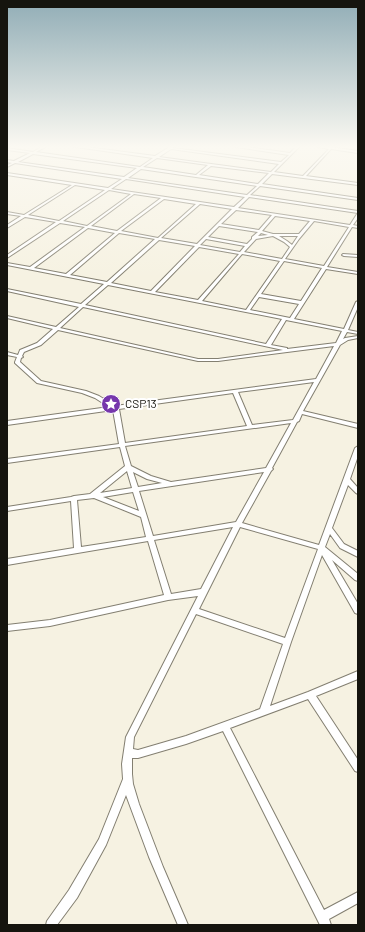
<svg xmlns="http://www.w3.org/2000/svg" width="365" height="932" font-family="Barlow,sans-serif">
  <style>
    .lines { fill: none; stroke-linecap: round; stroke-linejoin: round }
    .street-casing { stroke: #837f71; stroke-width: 2 }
    .street { fill: #fff; fill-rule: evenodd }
    .labels { text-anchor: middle; stroke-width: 4; stroke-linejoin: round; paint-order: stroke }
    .poi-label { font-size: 12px; fill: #15140e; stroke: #fff; text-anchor: start }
  </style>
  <rect width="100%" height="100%" fill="#f6f2e2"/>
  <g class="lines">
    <defs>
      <path id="street" d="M43 146H47L36 152 140 167 153 158 69 146H79L155 156 171 146H174L173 148 281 162 289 155 230 146H240L290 153 297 146H300L274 172 303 176 329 149 314 146 331 147 358 151V153L331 149 306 176 358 183V185L272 174 262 184 358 198V200L260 186 250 195 358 211V213L249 197 238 208 350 225 357 214H358V218L353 225 358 226V228L352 227 327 267 358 272V274L326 269 294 319 344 329 356 302 358 301V307L348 330 358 332V334L347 332 343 339 345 338 358 336V338L348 340 340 345 303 411 358 424V428L302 414 299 421 297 422 272 468 273 469 271 471 242 523 319 545 355 448 358 446V456L350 479 358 488V494L356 493 348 485 332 528 344 544 358 551V557L340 548 330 534 325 547 358 574V581L355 580 332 560 358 604V614L355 613 322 555 291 642 270 706 308 692 358 671V679L316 696 358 760V772L355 771 308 699 230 728 324 910 358 892V903L329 919 331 925H320L223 731 186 744 138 758H132V774L133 784 139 804 163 867 188 925H178L149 857 126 795 106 845 77 898 57 925H46L47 921 69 890 99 839 123 779 122 764 126 737 198 596 168 600 50 626 7 631V625L50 620 164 595 148 541 7 565V559L74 548 71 501 7 511V507L71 497 74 496 90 494 125 466 120 447 7 463V459L119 444 113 410 7 425V421L109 407 95 398 82 393 37 383 15 363V362L17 357 7 355V352L18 355 20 350 37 343 53 329 7 318V316L56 327 79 307 7 291V289L81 304 104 284 7 265V263L30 267 85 227 60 223 7 258V255L56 222 25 217 7 228V225L21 216 7 214V212L24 215 72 185 7 175V173L108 188 122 179 15 163 7 167V165L12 163 7 162V160L14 161 30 153 7 150V148L33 152ZM171 149 279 164 271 172 159 157ZM33 154 137 168 124 177 18 162ZM157 158 208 165 196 175 143 167ZM211 166 269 173 258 184 199 175ZM141 169 257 186 247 195 128 178ZM126 179 245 197 234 207 111 189ZM75 185 105 190 59 221 28 215ZM109 190 131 194 87 226 63 221ZM134 194 161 198 117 231 91 226ZM164 199 196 204 158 238 121 231ZM200 204 232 209 197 244 161 238ZM236 210 272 215 259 230 221 224ZM275 216 310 221 299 234H273L262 231ZM314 221 349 227 324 266 285 259 299 239ZM219 226 258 232 252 237V239L247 244 208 237ZM88 228 115 233 66 274 34 268ZM119 233 155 239 107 282 70 275ZM261 233 268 235 258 236ZM273 236 284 242 290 247 282 259 244 252 256 239ZM279 236H298L292 245 287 241ZM206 239 245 246 240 252 200 245ZM159 240 195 246 151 291 111 283ZM199 247 239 254 198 300 155 292ZM242 254 280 261 246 310 202 301ZM284 261 322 268 301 301 261 294ZM108 285 282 319 266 344 85 305ZM259 297 299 304 290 318 250 310ZM83 307 283 350 218 359H198L60 328ZM286 320 291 321 342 331 336 343 287 349V348L271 345ZM58 330 198 361H218L334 346 316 379 115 406 99 396 86 391 41 381 20 362 21 358 23 357 22 356 24 352 41 345ZM314 382 293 420 252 425 238 392ZM233 393 247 426 125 443 119 409ZM291 423 266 468 171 482 151 476 131 466 125 446ZM127 471 132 488 100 493ZM133 472 147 479 162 483 138 487ZM264 472 236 522 153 536 139 491ZM133 492 139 511 103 497ZM94 498 141 517 146 537 81 547 77 500ZM233 527 201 589 171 594 154 540ZM240 527 318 549 285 638 199 609ZM196 614 283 644 260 709 186 736 138 750 133 749 134 737Z
        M343 254 358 255V257L344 256 342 255Z"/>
    </defs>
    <use href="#street" class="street-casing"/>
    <use href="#street" class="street"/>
  </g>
  <linearGradient id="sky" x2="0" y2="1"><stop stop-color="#91adb6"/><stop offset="0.53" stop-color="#fbf9f2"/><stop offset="1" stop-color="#fbf9f2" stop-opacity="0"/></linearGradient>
  <rect width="365" height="277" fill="url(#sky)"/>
  <defs>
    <symbol id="sight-disc" viewBox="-11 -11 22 22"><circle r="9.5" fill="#7637ac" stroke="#fff"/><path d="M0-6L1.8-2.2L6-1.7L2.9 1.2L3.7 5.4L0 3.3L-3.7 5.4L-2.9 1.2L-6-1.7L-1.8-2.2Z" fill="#fff"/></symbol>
  </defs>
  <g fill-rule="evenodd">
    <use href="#sight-disc" x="100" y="393" width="22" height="22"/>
  </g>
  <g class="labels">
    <g class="poi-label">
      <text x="125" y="408">CSP13</text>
    </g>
  </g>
  <rect width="365" height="932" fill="none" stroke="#15140e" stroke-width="16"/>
</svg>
